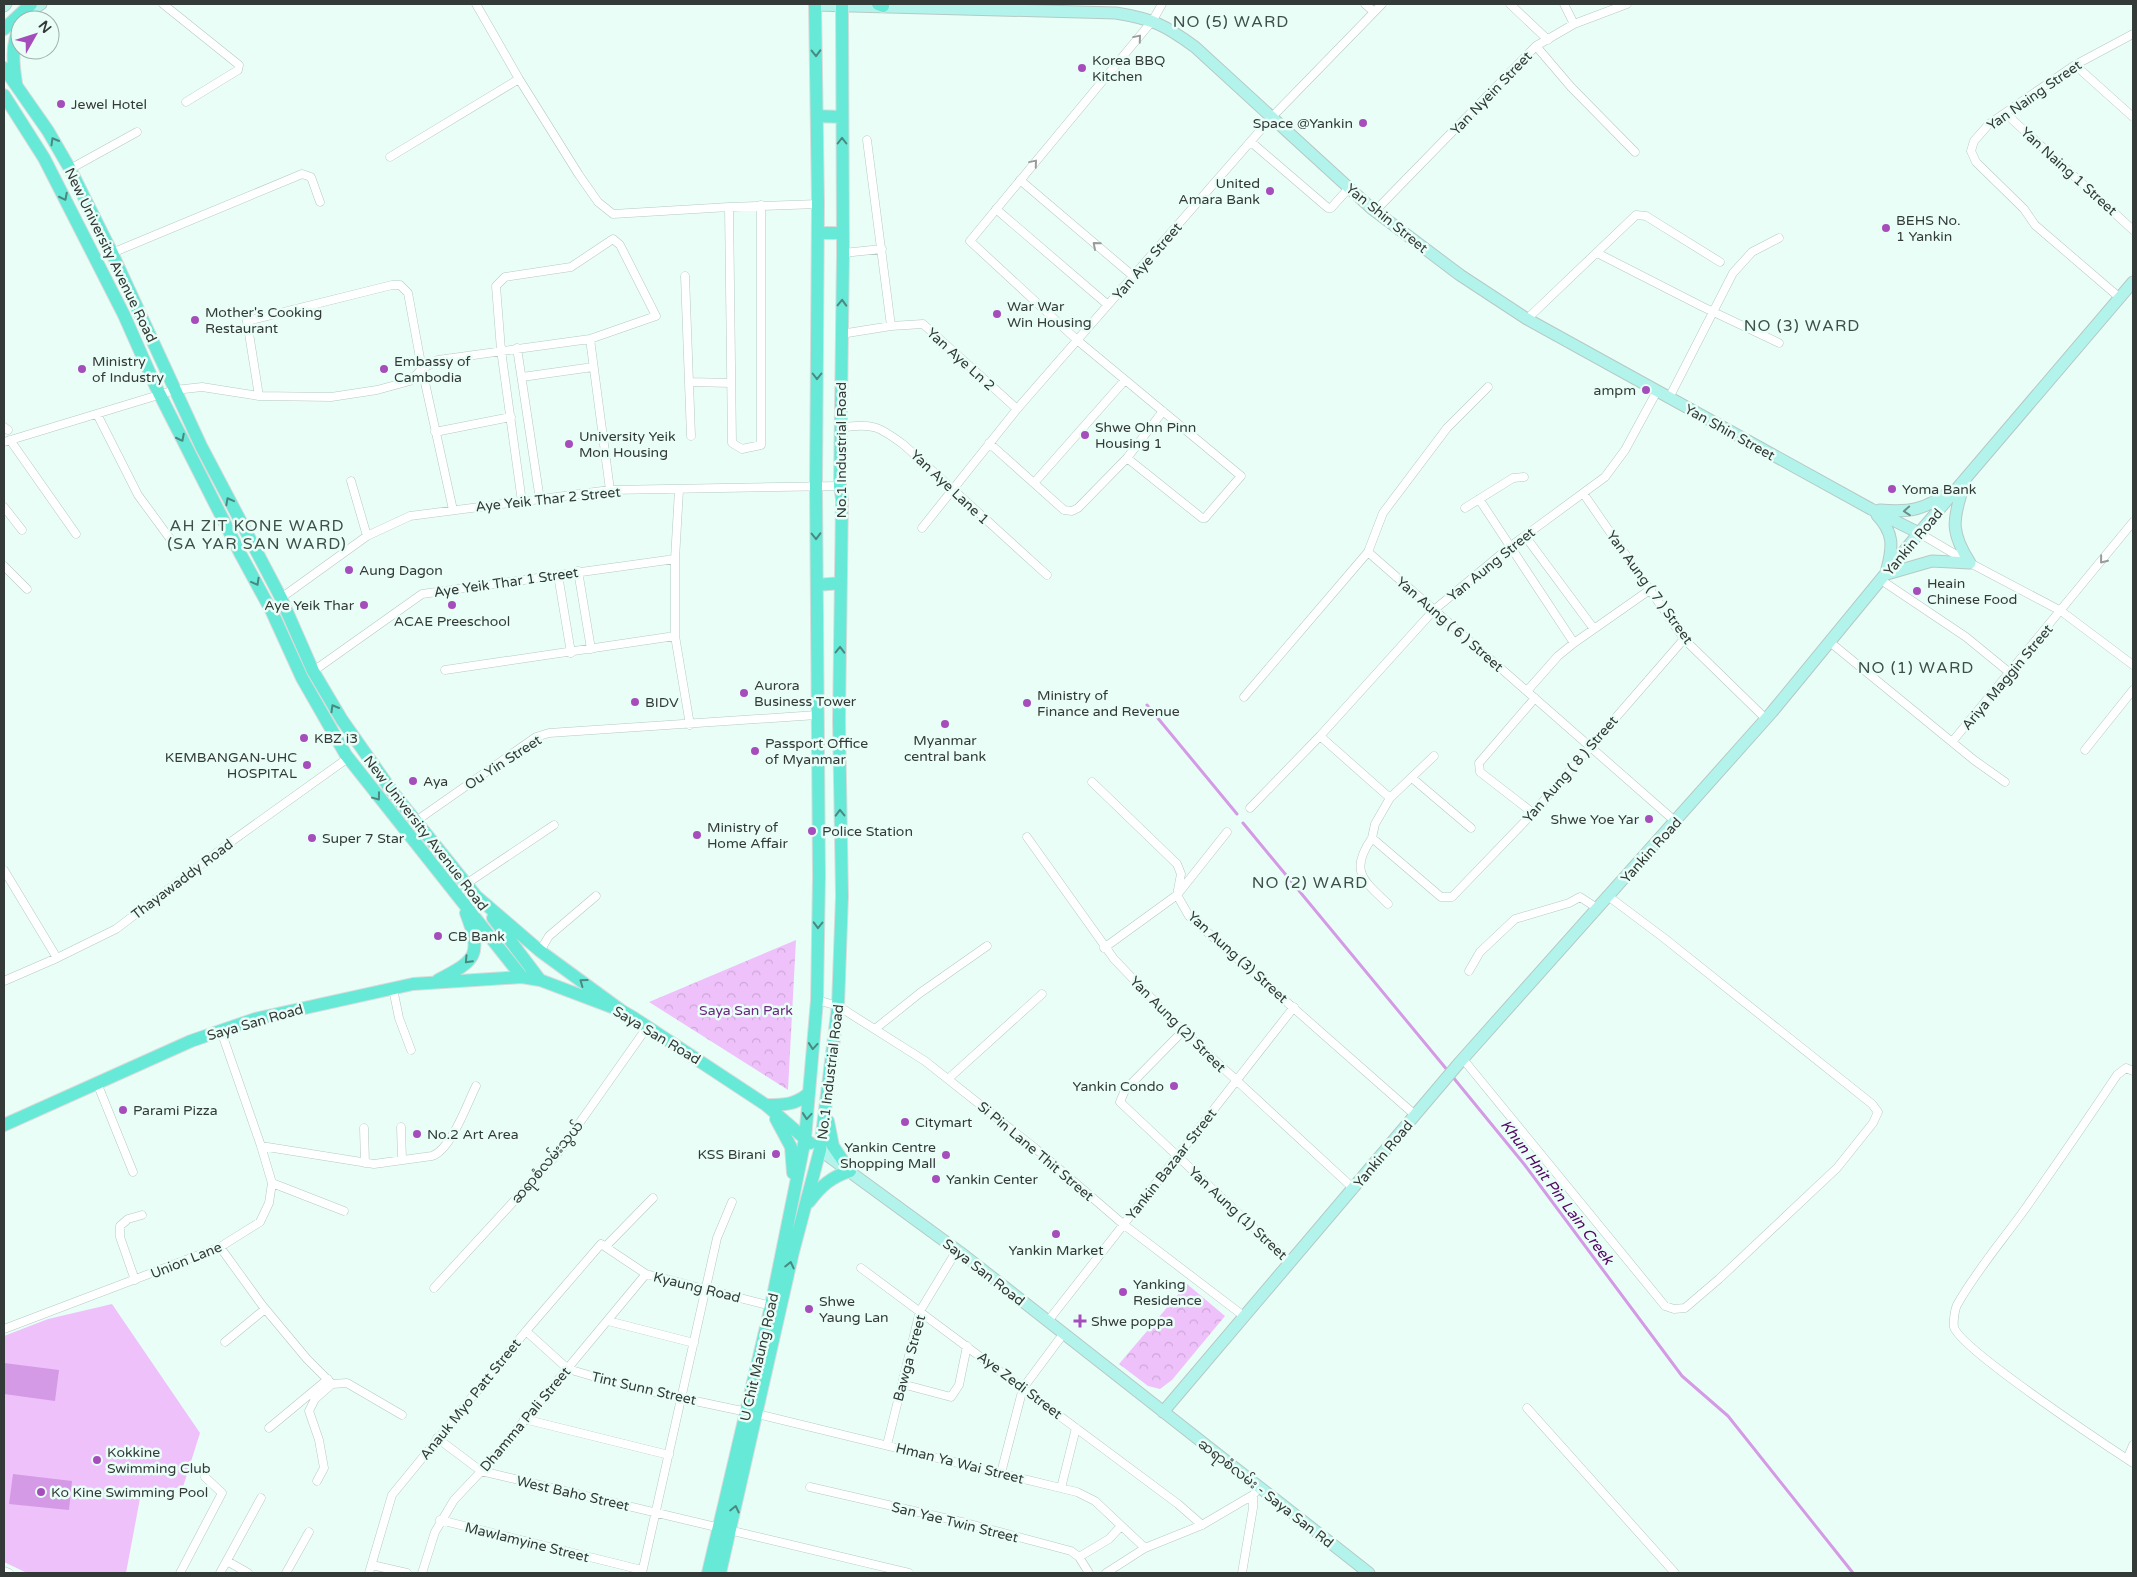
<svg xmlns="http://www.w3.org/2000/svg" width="2137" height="1577" font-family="'Varela Round','Noto Sans Myanmar',sans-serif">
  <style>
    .park { fill: url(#park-crowns) }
    .pitch { fill: #efc1fb }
    .water { fill: #d59ae5 }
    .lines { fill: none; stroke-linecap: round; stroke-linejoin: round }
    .stream { stroke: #d59ae5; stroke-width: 3 }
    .street-casing { stroke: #b6c9c4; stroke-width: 9 }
    .secondary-casing { stroke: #b6c9c4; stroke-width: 13 }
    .primary-casing { stroke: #dadcdb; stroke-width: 14 }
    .street { stroke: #fff; stroke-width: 8 }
    .secondary { stroke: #b2f4eb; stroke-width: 11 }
    .primary { stroke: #66e9d6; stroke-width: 12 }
    .oneway { stroke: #999c9c }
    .oneway2 { stroke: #4a897f }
    .oneway3 { stroke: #6c8e89 }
    .poi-dot { fill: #a54ebb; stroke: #eafef8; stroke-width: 2 }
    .labels { text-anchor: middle; stroke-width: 5; stroke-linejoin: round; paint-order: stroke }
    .poi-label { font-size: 14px; fill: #333a38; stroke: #eafef8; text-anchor: start }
    .street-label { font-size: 14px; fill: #333a38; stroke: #eafef8 }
    .park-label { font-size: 14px; fill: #6d267e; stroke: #eafef8 }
    .water-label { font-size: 15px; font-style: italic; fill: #530564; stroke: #eafef8 }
    .quarter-label { font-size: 16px; letter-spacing: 1px; fill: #3f504b; stroke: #eafef8 }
  </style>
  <defs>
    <pattern id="park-crowns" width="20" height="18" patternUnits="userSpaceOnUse" patternTransform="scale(1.25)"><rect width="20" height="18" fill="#efc1fb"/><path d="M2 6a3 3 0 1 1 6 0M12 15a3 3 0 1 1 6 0" fill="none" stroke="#cda7d8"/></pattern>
  </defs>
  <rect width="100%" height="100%" fill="#eafef8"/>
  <path class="park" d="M796 940 788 1090 649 1002Z
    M1187 1284 1225 1316 1172 1380 1160 1389 1148 1386 1119 1364Z"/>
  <path class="pitch" d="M112 1304 200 1433 183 1487 141 1493 126 1573H27L4 1562V1336L48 1319Z"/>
  <path class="water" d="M4 1363 59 1370 55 1401 4 1394Z
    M13 1474 72 1481 69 1510 9 1504Z"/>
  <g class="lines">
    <path class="stream" d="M1147 705 1237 814
      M1243 823 1448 1071
      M1452 1076 1524 1164 1682 1376 1728 1416 1853 1573"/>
    <defs>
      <path id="street" d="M163 4 239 65 238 70 186 102
        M476 4 519 79 579 175 598 202 613 214 729 207 818 204
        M1365 4 1373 11
        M1510 4 1548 40
        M1564 4 1574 24
        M1536 46 1571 87 1635 152
        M2075 65 2133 117
        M2005 113 2133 230
        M867 140 891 326
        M1251 142 1328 208H1331L1349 188
        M390 157 519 79
        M70 169 137 132
        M1020 180 1133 276
        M729 207 732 443 742 449 761 445V205
        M996 209 1108 305
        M1375 211 1536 46 1574 24 1627 4
        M112 253 302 174 311 177 320 202
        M843 253 882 249
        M1597 253 1703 307 1779 343
        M685 276 691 436
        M2120 298 2035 225 2024 209 1976 162 1971 151 1974 141 1989 124 2075 65 2133 34
        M1527 319 1636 215 1646 216 1720 262
        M841 334 891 326 923 324 1017 409
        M590 339 610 490
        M517 348 540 500
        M522 377 593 367
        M689 382 731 383
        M259 396 247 321 392 285H400L408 293 422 369 453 510
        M1669 398 1733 273 1752 252 1779 238
        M97 414 138 495 171 540
        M4 427 8 430
        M841 428C872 422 880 427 904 445L1047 575
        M435 432 511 417
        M10 440 76 534
        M4 442 175 390 202 387 259 396 331 397 377 390 410 381 422 369 438 360 590 339 656 316 620 245 613 239 571 267 505 277 496 286 501 350 522 502
        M989 443 1064 510 1072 511 1078 508 1127 458 1163 411
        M1127 458 1202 518H1205L1241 476 1077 340 970 241 1153 20 1162 4
        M351 481 367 536
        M1034 483 1125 380
        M679 490 675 559V636L690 725
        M1583 493 1684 639 1766 719
        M1479 499 1574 643
        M4 507 22 530
        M1465 508 1513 478 1524 477
        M922 528 1017 409 1272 117 1382 4
        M1919 533 1970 563 2061 611 2133 665
        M1525 536 1594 629
        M1368 552 1676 822
        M4 566 27 589
        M578 571 591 649
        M558 575 571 653
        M1881 580 1966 637 2010 673
        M281 598 367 536 410 516 610 490 840 486
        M1831 643 1974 760 2005 782
        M445 670 675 636
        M312 672 422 594 675 559
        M1527 691 1558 656 1574 643 1651 589
        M1244 697 1368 552 1383 513 1447 428 1488 387
        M1320 736 1390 798 1375 824 1372 838 1441 897H1452L1533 813 1684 639
        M1952 742 2133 522
        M2085 750 2133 690
        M1412 778 1471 828
        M1092 782 1177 864 1181 874 1177 895 1189 916 1415 1115
        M1390 798 1434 756
        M1250 808 1320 736 1434 610 1511 546 1605 477 1625 450 1657 391
        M1533 813 1480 772 1479 763 1535 698
        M416 821 536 737 549 733 817 715
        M1027 837 1114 959 1183 1031 1354 1189
        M1372 838C1349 871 1363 880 1388 904
        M4 870 57 958
        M466 884 554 825
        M1104 948 1177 895 1227 832
        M540 951 549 936 596 896
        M1469 971 1480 952 1515 919 1569 903 1580 897 1597 908
        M4 981 57 958 116 929 232 841 348 758
        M393 989 399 1018 411 1050
        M817 1000 838 1006 925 1061 1036 1149 1123 1224 1245 1317
        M875 1029 920 993 987 946
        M1183 1031 1125 1090 1120 1102 1291 1263
        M1463 1059 1665 1306 1674 1309 1685 1308 1719 1279 1837 1168 1873 1123 1878 1112 1872 1104 1664 938 1608 896
        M2133 1071 2126 1068 2117 1075C2087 1120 2056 1165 2025 1209 2002 1241 1976 1271 1957 1305 1955 1309 1953 1321 1954 1327 1959 1348 2107 1446 2133 1463
        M948 1079 1042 994
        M97 1083 133 1172
        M401 1127 402 1160
        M364 1128 365 1163
        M261 1146 374 1164 432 1156C451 1150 467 1104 476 1086
        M272 1183 344 1211
        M606 1246 653 1198
        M220 1247 262 1305 307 1359 332 1384 347 1383 402 1415
        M861 1268 1178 1504 1202 1525
        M135 1280 120 1237V1226L128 1219 142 1215
        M434 1288 559 1152 648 1026
        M608 1321 694 1343
        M1048 1321 1294 1007
        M4 1329 220 1247 260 1222 269 1203 272 1183 261 1146 221 1031
        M526 1331 568 1369 629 1387 747 1412
        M225 1342 265 1309
        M902 1384 951 1397 959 1385 967 1346
        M1527 1408 1675 1573
        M757 1414 1077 1492 1095 1501 1145 1548
        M524 1419 669 1455
        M269 1428 328 1379
        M437 1438 481 1471 909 1573
        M887 1445 920 1311 957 1250
        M2127 1459 2133 1445
        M1001 1473 1023 1388 1064 1333
        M317 1481 324 1468 319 1440 309 1411 315 1399 332 1384
        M810 1487 966 1523 1071 1551 1079 1557 1089 1573
        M1061 1488 1076 1428
        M440 1520 642 1570
        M1079 1557 1109 1539 1121 1526
        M227 1561 248 1573
        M372 1565 407 1573
        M4 1571 9 1573
        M180 1573 222 1493 205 1477
        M220 1573 261 1498
        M286 1573 309 1532
        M369 1573 392 1495 526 1331 601 1244 646 1274 771 1306
        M422 1573 435 1532 454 1500 489 1463 646 1274
        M642 1573 717 1238 732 1202
        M1106 1573 1145 1548 1202 1525 1253 1495 1259 1488
        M1242 1573 1253 1508V1495"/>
      <path id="secondary" d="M815 5 1116 13C1153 19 1165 25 1195 47L1371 208 1460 275 1527 319 1871 509 1919 533
        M4 6 6 4
        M25 15 41 4
        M1963 488C1952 521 1951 533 1970 563
        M1880 510C1911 513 1925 509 1951 491
        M1877 515C1894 533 1893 546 1887 569
        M1887 574 1932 561 1970 563
        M820 1150 965 1256 1369 1573
        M1163 1412 1460 1062 1772 712 1919 533 2133 282"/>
      <path id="primary" d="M878 4 883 6
        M4 29 31 4
        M4 68 48 131 70 169 112 253 201 446 281 598 313 671 342 720 394 794 476 896 540 951 622 1011
        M16 83C13 64 11 44 20 27
        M4 95 44 158 124 315 155 385 241 555 272 612 302 678 346 755 522 977
        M817 116 842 117
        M818 233H843
        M817 585 841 583
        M493 918 540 980
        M438 980C477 960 482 955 466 913
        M766 1105C783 1105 796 1105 809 1093
        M776 1119 791 1147 793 1173
        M4 1125 191 1041 255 1019 413 984 522 977 540 980 622 1011 634 1018 766 1105 810 1143
        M809 1202C821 1186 831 1177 850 1171L833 1146 828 1121
        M708 1573 771 1306 805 1139 817 1000 819 876 816 487 818 204 815 4
        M720 1573 793 1252 820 1150 838 1006 842 896 839 721 842 499 840 486 843 253 842 4"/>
    </defs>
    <use href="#street" class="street-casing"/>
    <use href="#secondary" class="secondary-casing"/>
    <use href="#primary" class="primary-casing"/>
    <use href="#street" class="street"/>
    <use href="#secondary" class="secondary"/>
    <use href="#primary" class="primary"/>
  </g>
  <defs><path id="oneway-chevron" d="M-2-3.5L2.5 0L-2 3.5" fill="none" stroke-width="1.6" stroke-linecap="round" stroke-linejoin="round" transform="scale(1.25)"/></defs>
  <g class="oneway">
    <use href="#oneway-chevron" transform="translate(1138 38) rotate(-50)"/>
    <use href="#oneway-chevron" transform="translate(1034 163) rotate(-50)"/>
    <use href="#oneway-chevron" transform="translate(1096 245) rotate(-139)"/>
    <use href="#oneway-chevron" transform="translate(2103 560) rotate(129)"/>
  </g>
  <g class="oneway2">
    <use href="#oneway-chevron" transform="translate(816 53) rotate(89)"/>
    <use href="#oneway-chevron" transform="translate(54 141) rotate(-120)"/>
    <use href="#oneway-chevron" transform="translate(842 141) rotate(-90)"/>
    <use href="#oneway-chevron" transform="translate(64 197) rotate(63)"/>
    <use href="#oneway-chevron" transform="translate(842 303) rotate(-88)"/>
    <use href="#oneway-chevron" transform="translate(817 376) rotate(90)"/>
    <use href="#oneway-chevron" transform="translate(181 438) rotate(63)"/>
    <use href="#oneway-chevron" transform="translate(229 501) rotate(-118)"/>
    <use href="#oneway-chevron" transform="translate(816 536) rotate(89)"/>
    <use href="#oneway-chevron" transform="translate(256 582) rotate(61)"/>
    <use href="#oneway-chevron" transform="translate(840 650) rotate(-89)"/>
    <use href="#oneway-chevron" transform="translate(334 708) rotate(-120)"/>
    <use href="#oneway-chevron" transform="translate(377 797) rotate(53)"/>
    <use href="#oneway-chevron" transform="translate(840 813) rotate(-91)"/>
    <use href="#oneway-chevron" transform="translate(818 925) rotate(91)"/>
    <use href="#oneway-chevron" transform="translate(468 960) rotate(133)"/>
    <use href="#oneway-chevron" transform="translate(583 982) rotate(-144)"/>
    <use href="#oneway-chevron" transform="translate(813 1046) rotate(95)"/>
    <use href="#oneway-chevron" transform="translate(807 1116) rotate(95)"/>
    <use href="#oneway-chevron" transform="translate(790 1265) rotate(-77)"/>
    <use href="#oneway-chevron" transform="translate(735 1509) rotate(-77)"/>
  </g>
  <use class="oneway3" href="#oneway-chevron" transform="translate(1907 511) rotate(176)"/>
  <g class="poi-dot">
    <circle cx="1082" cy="68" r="5"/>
    <circle cx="61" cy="104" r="5"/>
    <circle cx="1363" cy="123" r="5"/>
    <circle cx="1270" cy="191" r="5"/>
    <circle cx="1886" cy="228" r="5"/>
    <circle cx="997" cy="314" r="5"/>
    <circle cx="195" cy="320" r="5"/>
    <circle cx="82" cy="369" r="5"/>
    <circle cx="384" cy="369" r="5"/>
    <circle cx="1646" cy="390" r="5"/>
    <circle cx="1085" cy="435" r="5"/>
    <circle cx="569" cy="444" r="5"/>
    <circle cx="1892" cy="489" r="5"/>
    <circle cx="349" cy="570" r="5"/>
    <circle cx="1917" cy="591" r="5"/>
    <circle cx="364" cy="605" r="5"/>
    <circle cx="452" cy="605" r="5"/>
    <circle cx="744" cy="693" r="5"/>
    <circle cx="635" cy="702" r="5"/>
    <circle cx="1027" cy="703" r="5"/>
    <circle cx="945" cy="724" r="5"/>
    <circle cx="304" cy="738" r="5"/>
    <circle cx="755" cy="751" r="5"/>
    <circle cx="307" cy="765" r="5"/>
    <circle cx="413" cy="781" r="5"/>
    <circle cx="1649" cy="819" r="5"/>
    <circle cx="812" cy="831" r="5"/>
    <circle cx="697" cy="835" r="5"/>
    <circle cx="312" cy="838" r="5"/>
    <circle cx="438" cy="936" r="5"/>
    <circle cx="1174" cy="1086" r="5"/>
    <circle cx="123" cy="1110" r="5"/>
    <circle cx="905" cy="1122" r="5"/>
    <circle cx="417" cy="1134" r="5"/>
    <circle cx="776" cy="1154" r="5"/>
    <circle cx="946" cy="1155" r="5"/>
    <circle cx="936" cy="1179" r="5"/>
    <circle cx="1056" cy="1234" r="5"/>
    <circle cx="1123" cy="1292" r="5"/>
    <circle cx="809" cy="1309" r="5"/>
    <path d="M1077.5 1313.5h5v5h5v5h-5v5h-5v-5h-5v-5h5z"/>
    <circle cx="97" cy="1460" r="5"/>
    <circle cx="41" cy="1492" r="5"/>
  </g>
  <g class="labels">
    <g class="poi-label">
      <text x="1092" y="65">Korea BBQ<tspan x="1092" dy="16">Kitchen</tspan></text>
      <text x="71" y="109">Jewel Hotel</text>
      <text x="1353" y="128" text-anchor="end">Space @Yankin</text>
      <text x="1260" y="188" text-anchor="end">United<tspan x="1260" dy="16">Amara Bank</tspan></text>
      <text x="1896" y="225">BEHS No.<tspan x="1896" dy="16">1 Yankin</tspan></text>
      <text x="1007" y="311">War War<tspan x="1007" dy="16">Win Housing</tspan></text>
      <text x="205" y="317">Mother's Cooking<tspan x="205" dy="16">Restaurant</tspan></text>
      <text x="92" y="366">Ministry<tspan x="92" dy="16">of Industry</tspan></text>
      <text x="394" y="366">Embassy of<tspan x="394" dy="16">Cambodia</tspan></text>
      <text x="1636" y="395" text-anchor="end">ampm</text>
      <text x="1095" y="432">Shwe Ohn Pinn<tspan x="1095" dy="16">Housing 1</tspan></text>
      <text x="579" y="441">University Yeik<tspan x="579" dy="16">Mon Housing</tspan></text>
      <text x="1902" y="494">Yoma Bank</text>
      <text x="359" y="575">Aung Dagon</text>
      <text x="1927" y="588">Heain<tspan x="1927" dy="16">Chinese Food</tspan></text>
      <text x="354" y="610" text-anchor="end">Aye Yeik Thar</text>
      <text x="452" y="626" text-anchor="middle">ACAE Preeschool</text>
      <text x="754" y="690">Aurora<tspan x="754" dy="16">Business Tower</tspan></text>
      <text x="1037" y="700">Ministry of<tspan x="1037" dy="16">Finance and Revenue</tspan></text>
      <text x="645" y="707">BIDV</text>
      <text x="314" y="743">KBZ i3</text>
      <text x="945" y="745" text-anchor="middle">Myanmar<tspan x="945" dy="16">central bank</tspan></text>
      <text x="765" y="748">Passport Office<tspan x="765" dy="16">of Myanmar</tspan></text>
      <text x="297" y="762" text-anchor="end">KEMBANGAN-UHC<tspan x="297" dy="16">HOSPITAL</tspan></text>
      <text x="423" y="786">Aya</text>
      <text x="1639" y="824" text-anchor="end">Shwe Yoe Yar</text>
      <text x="707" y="832">Ministry of<tspan x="707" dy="16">Home Affair</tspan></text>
      <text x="822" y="836">Police Station</text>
      <text x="322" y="843">Super 7 Star</text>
      <text x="448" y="941">CB Bank</text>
      <text x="1164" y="1091" text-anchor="end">Yankin Condo</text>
      <text x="133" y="1115">Parami Pizza</text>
      <text x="915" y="1127">Citymart</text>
      <text x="427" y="1139">No.2 Art Area</text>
      <text x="936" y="1152" text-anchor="end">Yankin Centre<tspan x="936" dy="16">Shopping Mall</tspan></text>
      <text x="766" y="1159" text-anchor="end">KSS Birani</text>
      <text x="946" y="1184">Yankin Center</text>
      <text x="1056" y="1255" text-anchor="middle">Yankin Market</text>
      <text x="1133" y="1289">Yanking<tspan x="1133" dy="16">Residence</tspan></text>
      <text x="819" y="1306">Shwe<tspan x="819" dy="16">Yaung Lan</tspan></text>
      <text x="1091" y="1326">Shwe poppa</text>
      <text x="107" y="1457">Kokkine<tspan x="107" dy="16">Swimming Club</tspan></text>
      <text x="51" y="1497">Ko Kine Swimming Pool</text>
    </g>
    <g class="street-label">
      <text transform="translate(1491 93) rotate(-46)" y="5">Yan Nyein Street</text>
      <text transform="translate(2034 95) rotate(-35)" y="5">Yan Naing Street</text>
      <text transform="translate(2069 171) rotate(42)" y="5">Yan Naing 1 Street</text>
      <text transform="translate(1387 218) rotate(39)" y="5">Yan Shin Street</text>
      <text transform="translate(111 255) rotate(64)" y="5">New University Avenue Road</text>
      <text transform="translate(1147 261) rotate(-49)" y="5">Yan Aye Street</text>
      <text transform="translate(961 359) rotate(42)" y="5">Yan Aye Ln 2</text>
      <text transform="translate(1730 432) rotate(29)" y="5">Yan Shin Street</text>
      <text transform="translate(841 450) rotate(-90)" y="5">No.1 Industrial Road</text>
      <text transform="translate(950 487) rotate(43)" y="5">Yan Aye Lane 1</text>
      <text transform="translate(548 499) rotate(-6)" y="5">Aye Yeik Thar 2 Street</text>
      <text transform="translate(1913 542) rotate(-50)" y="5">Yankin Road</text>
      <text transform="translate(1491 564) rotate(-39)" y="5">Yan Aung Street</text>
      <text transform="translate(506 582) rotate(-8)" y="5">Aye Yeik Thar 1 Street</text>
      <text transform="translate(1650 587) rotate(54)" y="5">Yan Aung ( 7 ) Street</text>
      <text transform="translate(1450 624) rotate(41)" y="5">Yan Aung ( 6 ) Street</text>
      <text transform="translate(2007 677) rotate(-50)" y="5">Ariya Maggin Street</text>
      <text transform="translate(503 762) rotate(-33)" y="5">Ou Yin Street</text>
      <text transform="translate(1570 769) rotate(-49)" y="5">Yan Aung ( 8 ) Street</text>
      <text transform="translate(426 833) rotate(52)" y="5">New University Avenue Road</text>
      <text transform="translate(1651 850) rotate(-48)" y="5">Yankin Road</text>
      <text transform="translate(182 879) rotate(-37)" y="5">Thayawaddy Road</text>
      <text transform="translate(1238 957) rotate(42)" y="5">Yan Aung (3) Street</text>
      <text transform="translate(255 1022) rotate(-16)" y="5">Saya San Road</text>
      <text transform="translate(1178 1024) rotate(45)" y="5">Yan Aung (2) Street</text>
      <text transform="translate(657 1035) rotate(31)" y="5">Saya San Road</text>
      <text transform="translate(830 1072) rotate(-83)" y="5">No.1 Industrial Road</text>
      <text transform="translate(1036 1151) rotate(40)" y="5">Si Pin Lane Thit Street</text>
      <text transform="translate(1383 1154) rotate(-50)" y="5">Yankin Road</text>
      <text transform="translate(547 1162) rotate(-50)" y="5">ဆရာစံလမ်းသွယ်</text>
      <text transform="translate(1171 1164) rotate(-52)" y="5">Yankin Bazaar Street</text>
      <text transform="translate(1238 1213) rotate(43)" y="5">Yan Aung (1) Street</text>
      <text transform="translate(186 1260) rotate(-22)" y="5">Union Lane</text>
      <text transform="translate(984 1272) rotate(38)" y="5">Saya San Road</text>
      <text transform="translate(697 1287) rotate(14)" y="5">Kyaung Road</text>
      <text transform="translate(759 1357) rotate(-77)" y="5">U Chit Maung Road</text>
      <text transform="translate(909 1358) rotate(-75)" y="5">Bawga Street</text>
      <text transform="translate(1020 1385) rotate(37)" y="5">Aye Zedi Street</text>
      <text transform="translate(644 1388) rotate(13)" y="5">Tint Sunn Street</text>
      <text transform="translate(470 1399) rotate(-51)" y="5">Anauk Myo Patt Street</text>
      <text transform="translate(525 1419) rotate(-50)" y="5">Dhamma Pali Street</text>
      <text transform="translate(960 1463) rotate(14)" y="5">Hman Ya Wai Street</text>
      <text transform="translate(573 1493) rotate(13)" y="5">West Baho Street</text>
      <text transform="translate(1266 1493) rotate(38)" y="5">ဆရာစံလမ်း - Saya San Rd</text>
      <text transform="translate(955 1522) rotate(14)" y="5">San Yae Twin Street</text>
      <text transform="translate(527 1542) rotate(14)" y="5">Mawlamyine Street</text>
    </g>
    <g class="park-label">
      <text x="746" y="1015">Saya San Park</text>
    </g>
    <g class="water-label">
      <text transform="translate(1557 1192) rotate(53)" y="5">Khun Hnit Pin Lain Creek</text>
    </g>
    <g class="quarter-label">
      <text x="1231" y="27">NO (5) WARD</text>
      <text x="1802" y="331">NO (3) WARD</text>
      <text x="257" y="531">AH ZIT KONE WARD<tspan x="257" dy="18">(SA YAR SAN WARD)</tspan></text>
      <text x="1916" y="673">NO (1) WARD</text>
      <text x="1310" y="888">NO (2) WARD</text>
    </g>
  </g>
  <rect width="2137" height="1577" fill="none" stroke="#333a38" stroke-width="10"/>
  <g transform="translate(35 35) rotate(51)"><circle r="24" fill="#eafef8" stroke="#a1b0ab"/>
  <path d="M0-4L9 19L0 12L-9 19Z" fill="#a54ebb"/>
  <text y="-8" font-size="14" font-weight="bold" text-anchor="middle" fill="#333a38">N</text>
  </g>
</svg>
